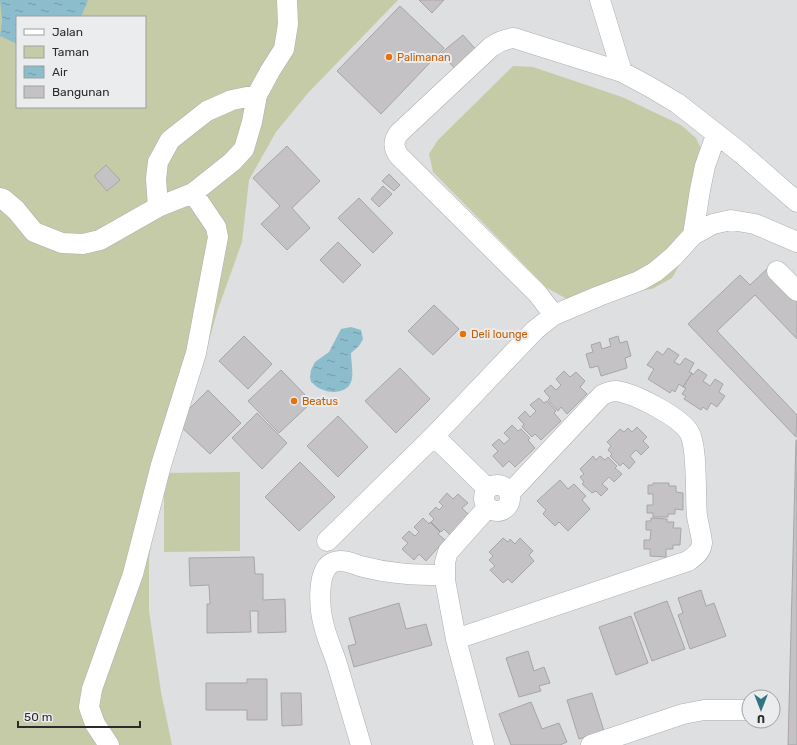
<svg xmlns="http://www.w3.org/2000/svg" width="797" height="745" font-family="Rubik,sans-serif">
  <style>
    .green { fill: #c6cba7; fill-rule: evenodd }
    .water { fill: url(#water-ripples) }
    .building { fill: #c4c2c4; stroke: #a7a6a7 }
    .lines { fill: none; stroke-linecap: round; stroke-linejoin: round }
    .minor-casing { stroke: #adaeb0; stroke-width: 21 }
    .minor { stroke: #fff; stroke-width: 20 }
    .food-dot { fill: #e8710a; stroke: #ebecee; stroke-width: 1.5 }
    .labels { text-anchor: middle; stroke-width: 4; stroke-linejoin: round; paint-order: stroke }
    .food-label { font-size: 11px; fill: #c56008; stroke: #ebecee; text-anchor: start }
  </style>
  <defs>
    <pattern id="water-ripples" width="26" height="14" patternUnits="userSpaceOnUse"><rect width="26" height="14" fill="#8cbdcd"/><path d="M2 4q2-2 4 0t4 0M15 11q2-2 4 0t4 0" fill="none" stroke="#739aa7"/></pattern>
  </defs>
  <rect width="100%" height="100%" fill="#dddfe0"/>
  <path class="green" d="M0 0H398L308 93 276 132 249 180 242 242 217 312 201 370 156 512 149 559V611L161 692 172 745H0ZM17 17H145V107H17Z
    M513 66 533 67 622 97 681 125 696 138 706 159 694 239 672 278 652 289 610 295 576 304 547 288 433 172 429 154 438 140Z
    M240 472V551L164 552V473Z"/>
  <path class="water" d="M0 0H88L81 17H17V44L0 36 2 20Z
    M351 327 361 330 363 339 359 346 351 353C351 361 354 375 351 382 347 393 331 394 321 389 317 388 314 384 311 382L310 377 311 370 315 362 329 352 341 329Z"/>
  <path class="building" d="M419 0H444L432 13Z
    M400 6 444 48 381 114 337 71Z
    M463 35 478 52 456 70 441 53Z
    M287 146 320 181 292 208 310 228 287 250 261 224 280 206 253 178Z
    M106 165 120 180 107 191 94 176Z
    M389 174 400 185 394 191 382 181Z
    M383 186 392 194 379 207 371 199Z
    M359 198 393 233 373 253 338 218Z
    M338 242 361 265 343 283 320 260Z
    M769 267 797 296V339L755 295 717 331 797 415 796 437 688 324 740 275 750 285Z
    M434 305 459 329 433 355 408 331Z
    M244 336 272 364 248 389 219 361Z
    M618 336 620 343 627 341 631 356 625 358 627 368 601 376 598 366 590 368 586 354 593 352 591 345 600 342 602 349 611 346 609 339Z
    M668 348 679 355 674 362 680 365 685 358 694 363 689 372 692 373 683 387 679 384 675 392 672 390 670 393 648 379 654 369 647 365 657 351 663 355Z
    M400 368 430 399 396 433 365 401Z
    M698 369 707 375 703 381 710 386 715 379 723 384 719 392 725 396 717 407 711 403 707 410 703 407 701 410 684 399 686 396 682 394 686 388 683 387 692 373 693 375Z
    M281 370 312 402 279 433 248 401Z
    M564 371 570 377 576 372 585 381 580 387 587 394 567 414 561 407 558 411 548 400 550 398 544 391 551 385 556 390 561 385 556 379Z
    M208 390 241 423 210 454 176 422Z
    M539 398 544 403 547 401 556 411 554 413 561 421 541 440 535 434 532 437 522 427 524 424 518 418 525 411 530 417 536 411 530 405Z
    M257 413 287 443 262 469 232 438Z
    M338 416 368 447 338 477 307 446Z
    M512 425 518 431 521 429 530 438 528 440 535 448 515 467 509 461 503 467 493 456 498 451 492 445 499 439 504 444 510 439 504 433Z
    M637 427 647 437 643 441 649 447 641 455 636 450 630 456 635 462 629 469 623 463 620 466 610 456 612 454 608 450 611 446 607 442 620 429 624 432 628 428 632 432Z
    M796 440H797V745H788Z
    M593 456 596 460 600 456 605 460 608 457 617 466 615 468 622 474 614 482 609 477 602 484 608 489 601 496 596 491 592 493 582 484 584 482 580 477 584 474 580 469Z
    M300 462 335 497 299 531 265 497Z
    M560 480 568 489 574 484 586 496 582 500 590 509 568 531 559 522 555 526 543 514 546 510 537 501Z
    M653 483H669V486H676V492L683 493V510L675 509V514H668V517H653V513H647V505H653V494H648V485H653Z
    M447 493 453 499 458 494 468 503 462 508 469 515 450 535 444 529 441 532 431 522 434 519 429 514 436 507 439 510 443 506 439 502Z
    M423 518 429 524 430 522 440 532 438 534 445 540 426 561 419 554 414 560 402 549 408 543 402 538 409 531 415 536 419 532 414 527Z
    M651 518 667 519V522H674L673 528H681L680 545H673V549H666V557L650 556V549H644V540H650L651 530H646V521H651Z
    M503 538 508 542 510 539 515 544 520 538 533 551 529 555 534 561 512 583 508 579 503 583 490 570 495 566 489 560 493 556 489 552Z
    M254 557 255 574H263V600L285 599 286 632 258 633V611H250L251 632 207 633V604H210L209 585 190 586 189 558Z
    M701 590 706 606 714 603 726 636 690 649 678 615 683 613 678 598Z
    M667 601 685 649 652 661 634 613Z
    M399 603 406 629 426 624 432 645 354 667 348 646 356 644 349 618Z
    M631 616 648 663 616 675 599 627Z
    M528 651 534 671 544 667 550 683 539 686 541 691 519 697 506 658Z
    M247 679H267V720H247V710H206V683H247Z
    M281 693H301L302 725 282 726Z
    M592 693 604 731 579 739 567 700Z
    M531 702 542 729 559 723 567 742 560 745H511L499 714Z"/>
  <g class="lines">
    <defs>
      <path id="minor" d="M600 0 622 72
        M0 198 3 199 16 210 34 232 62 243 83 244 100 240 158 207 193 193 232 162 244 149 252 122 257 95 270 71 284 49 288 24 287 0
        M158 207 156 179 158 162 170 140 207 111 232 100 257 95
        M693 235 700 190 705 166 716 135
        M777 271 797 291
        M554 315 537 293 399 156C393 148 393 141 399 133L491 47C498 42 504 39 514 38L622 72 650 87 677 103 741 153 797 202
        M434 436 488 489
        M484 498a13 13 0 1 1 26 0a13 13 0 1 1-26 0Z
        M327 541 434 436 535 330 554 315 599 296 639 281 655 272 674 256 693 235 713 224 731 220 755 224 797 242
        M456 639 688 561C695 556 701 552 702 543 702 537 698 523 697 516 695 497 698 446 689 432 680 417 634 393 616 391 611 391 606 393 602 395L509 494
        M109 745 95 724 89 707 92 689 133 574 161 465 196 353 218 237 216 227 193 193
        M361 745C353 718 345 691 337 664 333 651 327 639 324 626 320 612 315 568 334 562 342 559 352 563 360 566 390 574 414 575 444 575
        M484 745 456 639 445 580V562L448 552 488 507
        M591 745 683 714 704 710H748"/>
    </defs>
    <use href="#minor" class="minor-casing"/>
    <use href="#minor" class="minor"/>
  </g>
  <g class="food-dot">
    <circle cx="389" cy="57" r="4"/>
    <circle cx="463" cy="334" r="4"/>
    <circle cx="294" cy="401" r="4"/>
  </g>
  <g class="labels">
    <g class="food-label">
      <text x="397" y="61">Palimanan</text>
      <text x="471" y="338">Deli lounge</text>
      <text x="302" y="405">Beatus</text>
    </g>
  </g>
  <rect x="16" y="16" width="130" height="92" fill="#ebecee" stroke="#9e9fa0"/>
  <rect x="24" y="29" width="20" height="6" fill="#ffffff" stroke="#9e9fa0"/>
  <text x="52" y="36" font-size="12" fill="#2a2b2b">Jalan</text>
  <rect x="24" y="46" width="20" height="12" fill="#c6cba7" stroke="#9e9fa0"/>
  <text x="52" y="56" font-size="12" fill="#2a2b2b">Taman</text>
  <rect x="24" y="66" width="20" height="12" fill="url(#water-ripples)" stroke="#9e9fa0"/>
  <text x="52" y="76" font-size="12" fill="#2a2b2b">Air</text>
  <rect x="24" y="86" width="20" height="12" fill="#c4c2c4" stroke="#9e9fa0"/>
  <text x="52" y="96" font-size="12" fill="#2a2b2b">Bangunan</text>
  <g transform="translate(761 709) rotate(180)"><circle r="19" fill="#ebecee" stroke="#9e9fa0"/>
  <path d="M0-3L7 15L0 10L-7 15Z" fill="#2f7582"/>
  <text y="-6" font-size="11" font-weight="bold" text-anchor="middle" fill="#2a2b2b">U</text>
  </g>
  <path d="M18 721v6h122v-6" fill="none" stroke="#2a2b2b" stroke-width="2"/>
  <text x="24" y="721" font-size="12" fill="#2a2b2b" stroke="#ebecee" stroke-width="3" paint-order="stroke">50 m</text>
</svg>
